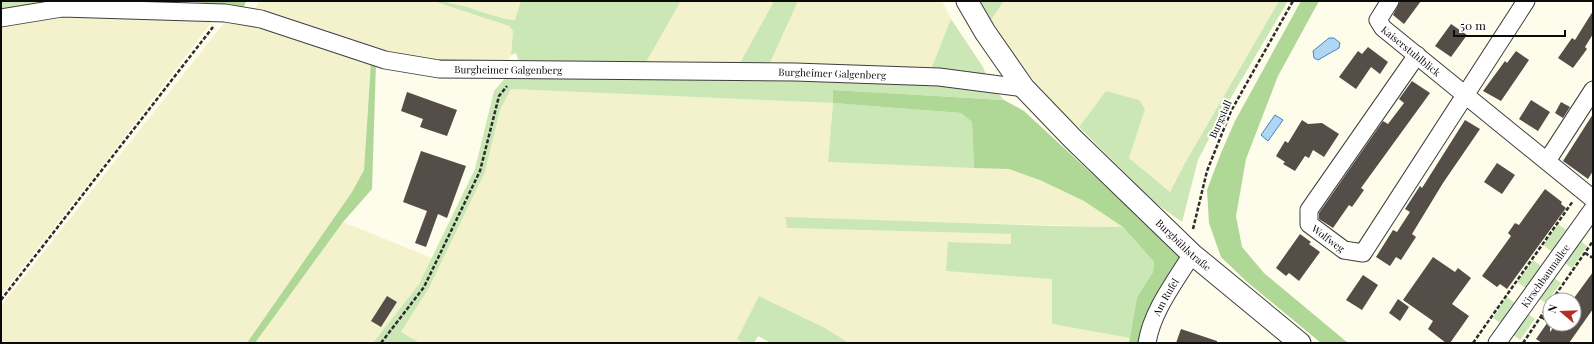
<svg xmlns="http://www.w3.org/2000/svg" width="1594" height="344" font-family="'Playfair Display',serif">
  <style>
    .farmland { fill: #f3f2cc }
    .green { fill: #cce7b6 }
    .forest { fill: #afd796 }
    .water { fill: #b1d6f4; stroke: #3b86c8 }
    .building { fill: #544d48 }
    .lines { fill: none; stroke-linecap: round; stroke-linejoin: round }
    .minor-casing { stroke: #3e3e3e; stroke-width: 19 }
    .tertiary-casing { stroke: #3e3e3e; stroke-width: 23 }
    .path { stroke: #2d2d2d; stroke-width: 2.5; stroke-dasharray: 4 2; stroke-linecap: butt }
    .minor { stroke: #fff; stroke-width: 17 }
    .tertiary { stroke: #fff; stroke-width: 21 }
    .labels { text-anchor: middle; stroke-width: 4; stroke-linejoin: round; paint-order: stroke }
    .street-label { font-size: 10px; fill: #0b0b0b; stroke: #fff }
  </style>
  <rect width="100%" height="100%" fill="#fefceb"/>
  <path class="farmland" d="M259 1H433L509 26 513 31 511 55 506 63 415 61 254 11Z
    M448 1H521L516 20 481 13Z
    M681 1H774L740 63 645 64Z
    M798 1H942L951 19 931 69 770 63Z
    M1004 1H1279L1185 163 1170 192 1129 158 1144 109 1106 92 1079 127 1055 106 1023 68 991 20Z
    M74 14 209 18 211 23 102 166 1 295V23Z
    M229 21 255 23 371 62 364 170 352 192 247 343H1V306L224 23Z
    M511 89 833 103 828 162 1009 169 1042 181 1084 201 1123 227 785 218 787 228 1011 234V244L948 242 1053 279 1052 324 1130 338 1129 343H849L825 328 759 296 737 339 743 343H420L401 332 429 288 485 172 500 110Z
    M343 222 432 258 419 284 373 343H255Z"/>
  <path class="green" d="M1 1H82L1 11Z
    M433 1C461 1 487 17 515 20L521 1H681L645 64 520 66 516 53 511 55 513 31 509 26Z
    M774 1H798L770 63H740Z
    M980 1H1004L991 20Z
    M1279 1H1288L1226 106 1198 160 1182 222 1154 202 1079 127 1106 91 1139 100 1145 109 1129 158 1170 192 1185 163Z
    M951 19 983 67 986 75C967 73 950 68 931 69Z
    M642 74 950 85 998 93 1004 100 833 90 834 103 961 113 972 122 974 168 828 162 833 103 511 89 500 110 485 172 429 288 401 332 420 343H373L419 284 475 169 494 91 506 77Z
    M785 217 1053 226 1123 227 1154 262 1153 272 1137 297 1130 338 1052 324V279L946 271 948 242 1011 244V234L787 228Z
    M1558 224 1566 230 1551 251 1543 245Z
    M1579 240 1587 246 1572 268 1563 262Z
    M1533 260 1541 266 1526 288 1517 282Z
    M1553 277 1561 283 1546 303 1538 298Z
    M759 296 825 328 849 343H771L758 336 754 343H743L737 339Z
    M1507 297 1515 303 1501 323 1493 318Z
    M1527 313 1535 319 1520 340 1512 334Z"/>
  <path class="forest" d="M155 1H246L244 7 195 2 156 3Z
    M1301 1H1319L1278 76 1246 159 1236 216 1242 247 1264 273 1348 343H1321L1246 281 1221 257 1209 223 1207 190 1221 153 1235 121Z
    M371 62 376 63 372 189 343 222 255 343H247L352 192 364 170Z
    M833 90 1004 100 1024 111 1183 258 1144 343H1129L1137 297 1153 272 1154 262 1123 227 1084 201 1042 181 1009 169 974 168 972 122 961 113 833 103Z"/>
  <path class="water" d="M1329 38H1334L1340 43 1339 48 1318 60 1314 58 1313 51Z
    M1275 115 1283 120 1268 141 1261 135Z"/>
  <path class="building" d="M1400 1H1421L1404 24 1393 15Z
    M1593 11V34L1585 47 1587 49 1573 68 1558 58 1572 38 1575 40Z
    M1451 24 1467 35 1451 57 1435 46Z
    M1368 47 1388 62 1380 74 1371 67 1356 89 1339 77 1358 51 1362 54Z
    M1516 51 1529 60 1501 101 1483 91 1505 61 1507 63Z
    M1412 81 1430 93 1361 188 1364 190 1352 207 1349 205 1333 228 1319 219V213L1383 121 1388 124 1404 103 1399 99Z
    M407 92 457 110 447 136 420 127 423 119 401 111Z
    M1531 100 1550 112 1538 131 1519 119Z
    M1561 102 1570 107 1563 118 1555 113Z
    M1593 114V171L1588 179 1563 161Z
    M1302 120 1308 124 1322 123 1339 134 1324 157 1313 150 1309 158 1305 156 1295 171 1283 164 1285 162 1276 156 1285 141 1288 143Z
    M1465 120 1480 129 1443 183 1412 234 1416 237 1401 260 1396 257 1390 266 1376 257 1393 230 1397 232 1410 212 1405 209 1420 186 1422 188Z
    M421 151 466 166 447 218 438 214 426 247 415 243 427 211 403 202Z
    M1497 163 1515 175 1502 194 1484 182Z
    M1545 189 1562 202 1561 204 1566 208 1507 289 1500 284 1497 287 1482 276 1511 236 1508 233 1515 223 1519 225Z
    M1300 234 1311 242 1309 244 1320 252 1299 281 1289 273 1286 276 1276 268Z
    M1433 257 1455 272 1458 268 1471 278 1452 304 1469 316 1450 343H1446L1428 329 1433 321 1403 300Z
    M1593 272V309L1569 343H1542L1536 339 1550 319V332L1556 324H1574V298Z
    M1363 275 1378 285 1362 310 1346 300Z
    M387 296 397 302 381 327 371 321Z
    M1398 299 1409 307 1400 321 1389 313Z
    M1181 329 1217 341V343H1176Z"/>
  <g class="lines">
    <defs>
      <g id="minor">
        <path id="s1" d="M1390 1 1378 20 1383 28 1593 199"/>
        <path id="s2" d="M1 18 62 8 225 13 261 19 385 60 439 69 795 72 939 77 1024 88"/>
        <path id="s3" d="M1417 55 1309 210V224L1344 250 1363 253 1526 1"/>
        <path d="M1547 161 1593 90"/>
        <path id="s4" d="M1147 343C1152 311 1175 282 1192 254"/>
        <path id="s5" d="M1497 343 1593 209"/>
      </g>
      <g id="tertiary">
        <path id="s6" d="M967 1 985 32 1024 88 1073 139 1192 254 1300 343"/>
      </g>
    </defs>
    <use href="#minor" class="minor-casing"/>
    <use href="#tertiary" class="tertiary-casing"/>
    <path class="path" d="M1193 229 1207 171 1231 111 1293 1
      M1585 253 1593 258
      M1 300 213 27
      M1552 300 1593 241
      M1541 317 1548 321
      M381 343 424 287 480 171 499 96 507 86
      M1473 343 1573 201
      M1523 343 1550 303"/>
    <use href="#minor" class="minor"/>
    <use href="#tertiary" class="tertiary"/>
  </g>
  <g class="labels">
    <g class="street-label">
      <text dy="4" stroke="none"><textPath href="#s1" startOffset="68">Kaiserstuhlblick</textPath></text>
      <text dy="4" stroke="none"><textPath href="#s2" startOffset="516">Burgheimer Galgenberg</textPath></text>
      <text dy="4" stroke="none"><textPath href="#s2" startOffset="840">Burgheimer Galgenberg</textPath></text>
      <text transform="translate(1220 119) rotate(-66)" y="4">Burgstall</text>
      <text dy="4" stroke="none"><textPath href="#s3" startOffset="227">Wolfweg</textPath></text>
      <text dy="4" stroke="none"><textPath href="#s6" startOffset="328">Burgbühlstraße</textPath></text>
      <text dy="4" stroke="none"><textPath href="#s5" startOffset="83">Kirschbaumallee</textPath></text>
      <text dy="4" stroke="none"><textPath href="#s4" startOffset="50">Am Rufel</textPath></text>
    </g>
  </g>
  <rect width="1594" height="344" fill="none" stroke="#0b0b0b" stroke-width="4"/>
  <g transform="translate(1562 312) rotate(289)"><circle r="19" fill="#ffffff" stroke="#9d9d9d"/>
  <path d="M0-3L7 15L0 10L-7 15Z" fill="#b62c29"/>
  <text y="-6" font-size="11" font-weight="bold" text-anchor="middle" fill="#0b0b0b">N</text>
  </g>
  <path d="M1454 30v6h111v-6" fill="none" stroke="#0b0b0b" stroke-width="2"/>
  <text x="1460" y="30" font-size="12" fill="#0b0b0b" stroke="#ffffff" stroke-width="3" paint-order="stroke">50 m</text>
</svg>
